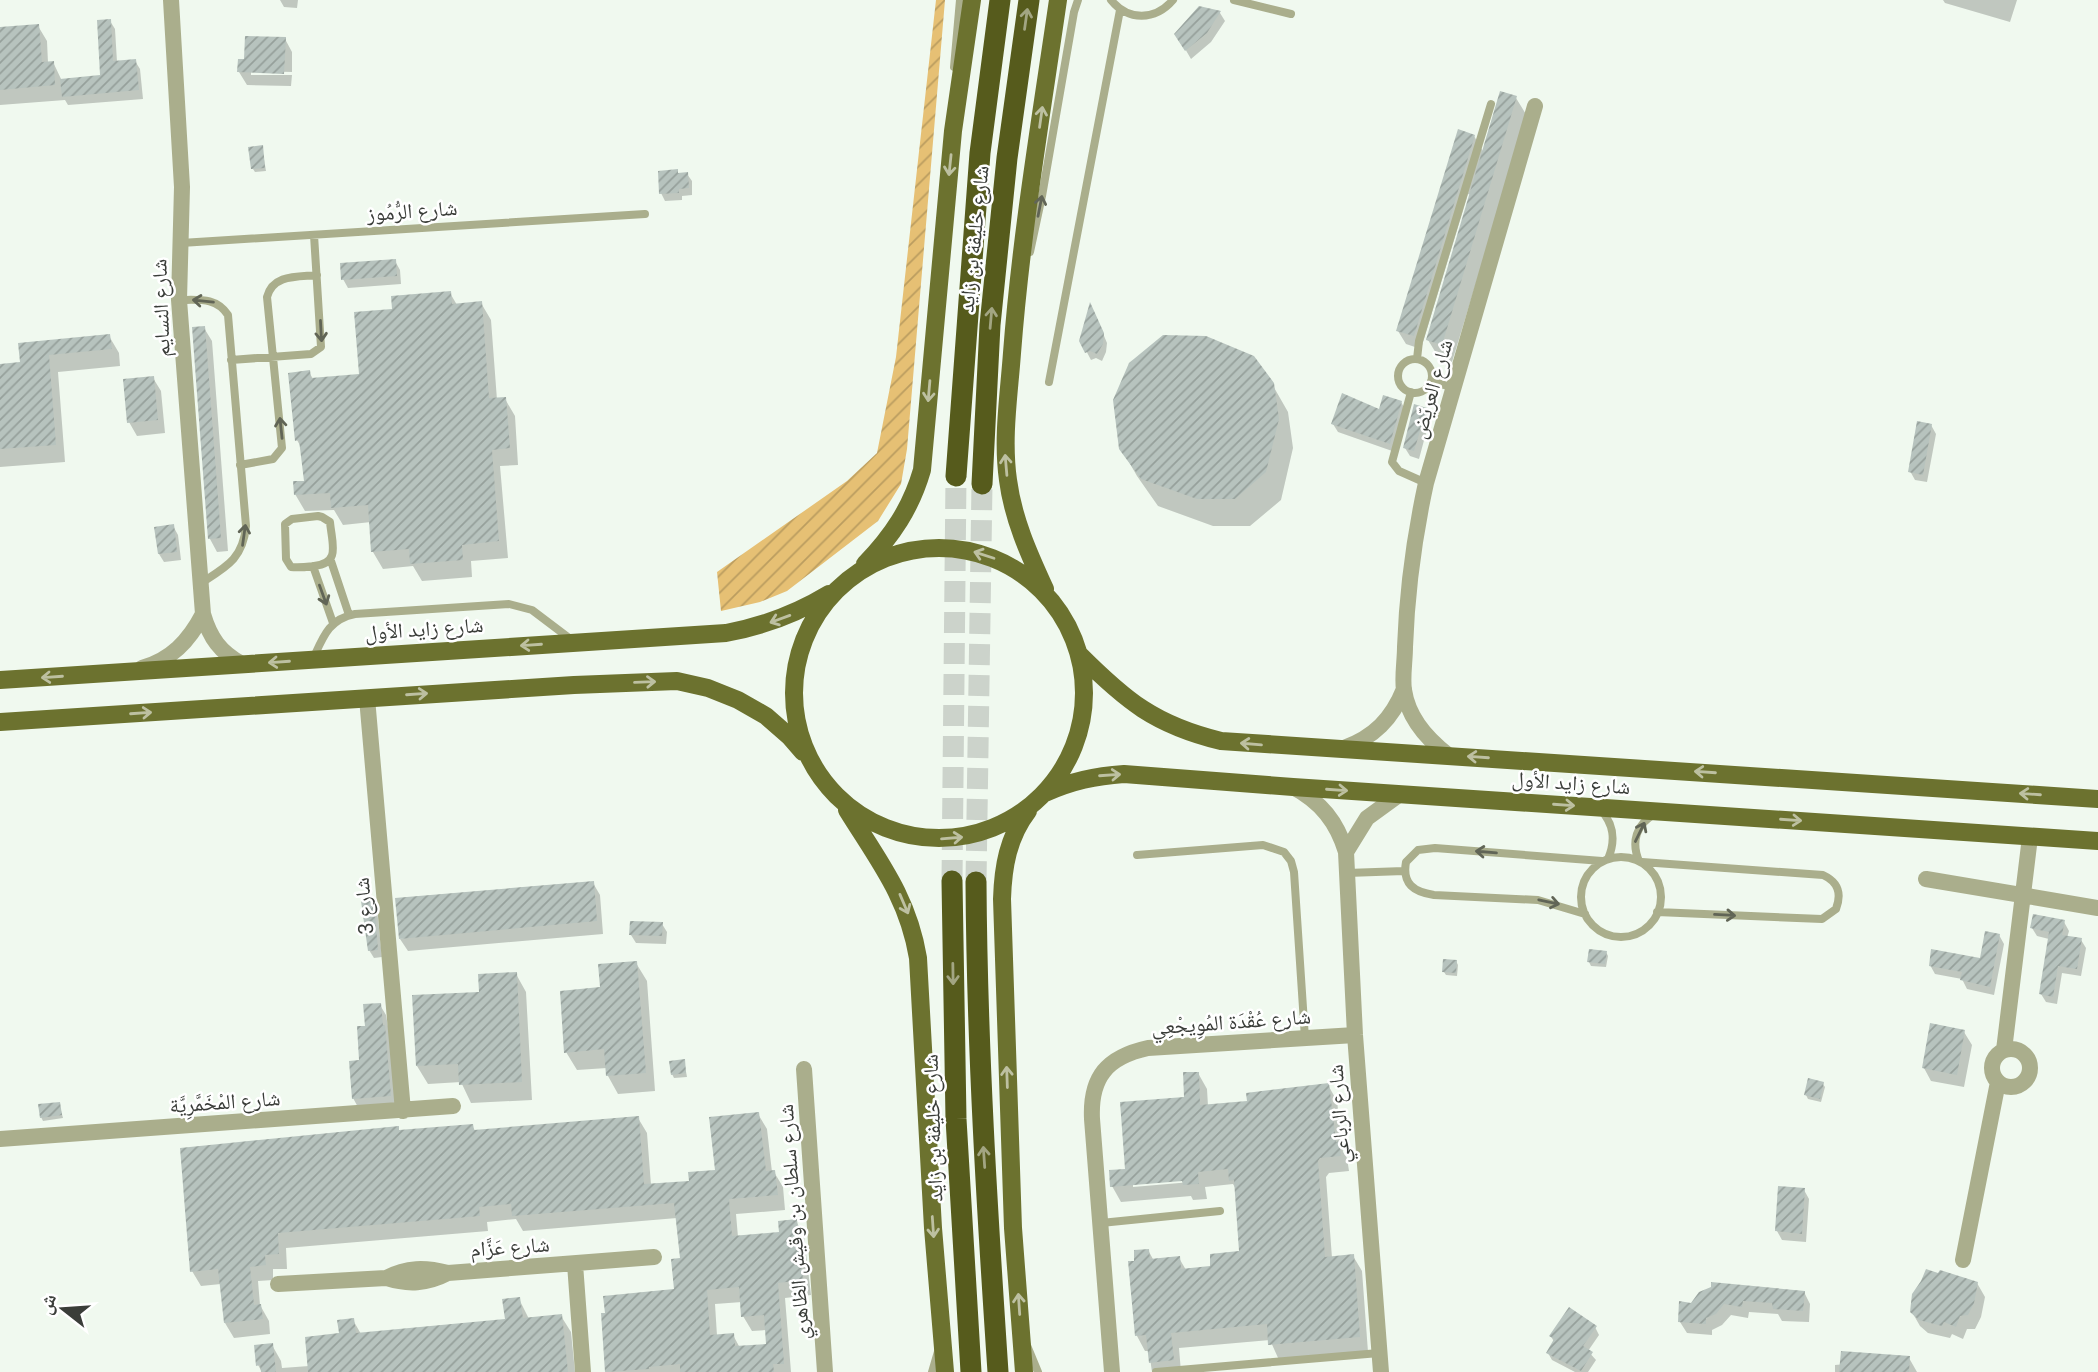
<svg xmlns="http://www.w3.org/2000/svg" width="2098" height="1372" font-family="Roboto,'Noto Naskh Arabic',sans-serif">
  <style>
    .garden { fill: url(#garden-furrows) }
    .shadow { fill: #0003; fill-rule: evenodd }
    .building { fill: url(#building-hatch); fill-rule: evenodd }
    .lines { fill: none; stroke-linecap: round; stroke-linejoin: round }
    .highway-tunnel { stroke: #ccd3cb; stroke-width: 21; stroke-dasharray: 21 10; stroke-linecap: butt }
    .lane { stroke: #aaae8c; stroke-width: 8 }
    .street { stroke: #aaae8c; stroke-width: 16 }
    .primary { stroke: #6c722f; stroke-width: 18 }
    .highway { stroke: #565b1c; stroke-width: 21 }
    .oneway { stroke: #a2a582 }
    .oneway2 { stroke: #bdc0a1 }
    .oneway3 { stroke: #616556 }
    .labels { text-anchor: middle; stroke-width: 5; stroke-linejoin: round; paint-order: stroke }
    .street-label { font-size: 21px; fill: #3a3d39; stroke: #fff }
  </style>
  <defs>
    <pattern id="garden-furrows" width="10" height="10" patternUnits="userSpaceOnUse" patternTransform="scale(1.75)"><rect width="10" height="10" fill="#e6c074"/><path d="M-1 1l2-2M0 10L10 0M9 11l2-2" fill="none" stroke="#bb9d60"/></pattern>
    <pattern id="building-hatch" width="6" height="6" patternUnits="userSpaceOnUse" patternTransform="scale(1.75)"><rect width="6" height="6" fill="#b7c3be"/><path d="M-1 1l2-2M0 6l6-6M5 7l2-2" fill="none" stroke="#96a09b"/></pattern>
  </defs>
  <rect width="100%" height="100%" fill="#f0f9ef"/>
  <path class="garden" d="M936 0H945L907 449 901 484 878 521 787 591 760 602 721 611 717 572 847 481 877 453 896 357Z"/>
  <path class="shadow" d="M280 0H298L297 8 284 7Z
    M1943 0H2017L2010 22 1945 3Z
    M1199 8 1220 13 1225 21 1211 42 1191 59 1177 35Z
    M110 21 115 29 117 62 135 61 140 69 143 99 68 105 65 100 0 105V53L38 26 47 41 48 63 53 62 62 81 102 77Z
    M285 39 292 52V72L251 71V75H292L291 86 247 85 239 72 246 60Z
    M1516 98 1527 116 1452 362 1439 358 1428 340 1471 195 1468 194 1421 349 1406 344 1398 331 1474 136 1484 153Z
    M262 147 266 171 255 172 253 169Z
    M687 174 692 181V195L682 196V200L665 201 661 193Z
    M395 261 400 270 401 284 348 288 343 279Z
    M450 293 457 305 481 303 491 320 497 400 505 399 515 416 518 465 500 466 508 558 471 561 472 577 422 581 413 566 383 569 373 552 371 522 343 525 334 510 305 511 295 494 306 482 302 449 297 440 309 372 313 379 361 375 394 310Z
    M1094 312 1107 343 1106 352 1102 361 1096 358 1091 360 1081 341Z
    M204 328 212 341 228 551 217 552 210 539 193 329Z
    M109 336 119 353 120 366 58 372 65 462 0 467V366L22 364 20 344Z
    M153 378 161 391 165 433 137 436 129 422Z
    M1272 384 1288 412 1293 448 1281 500 1250 526H1213L1158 506 1137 476 1121 448Z
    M1401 402 1406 411 1395 452 1338 432 1333 424 1380 412Z
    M1425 409 1430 418 1419 459 1410 456 1405 448Z
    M1931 425 1936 434 1927 482 1915 480 1910 471Z
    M173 526 178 535 181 560 164 562 159 554Z
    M593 883 600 895 603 934 408 951 400 939Z
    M373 902 377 909 382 957 374 958 369 950Z
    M2064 922 2069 931 2067 938 2081 940 2086 948 2081 976 2062 973 2057 1004 2046 1002 2041 994 2049 939 2037 936 2032 928Z
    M662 924 667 932 666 944 636 943 631 935Z
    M1999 935 2004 944 1994 995 1967 989 1962 979 1935 974 1930 965 1981 960Z
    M1606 952 1608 956 1606 967 1591 966 1589 962Z
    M1456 961 1458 965 1457 976 1446 975 1444 972Z
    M636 963 647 981 655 1091 618 1094 608 1076 607 1068 577 1070 566 1052 601 989Z
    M516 974 526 992 532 1100 471 1103 461 1082 428 1084 417 1066 481 993Z
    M380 1005 386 1015 390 1037 396 1107 359 1109 353 1098 367 1027Z
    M1964 1032 1972 1045 1964 1087 1931 1081 1924 1068Z
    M684 1061 687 1077 674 1078 672 1074Z
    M1198 1073 1207 1089 1208 1106 1249 1102 1328 1085 1337 1101 1343 1152 1347 1158 1349 1171 1329 1173 1326 1177 1332 1258 1353 1256 1362 1271 1368 1352 1279 1360 1270 1340 1179 1348 1181 1372H1152L1149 1351H1145L1137 1336 1136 1262 1148 1250 1154 1261 1179 1258 1186 1270 1212 1268 1241 1253 1237 1191 1233 1184 1205 1187 1207 1199 1193 1200 1191 1196 1121 1202 1112 1186 1186 1099ZM1191 1178V1182L1133 1187V1183Z
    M1822 1083 1825 1087 1821 1102 1808 1099 1806 1095Z
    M59 1103 63 1118 43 1121 41 1117Z
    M758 1114 767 1129 772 1172H774L783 1187 785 1210 736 1214 738 1237 781 1233 796 1221 804 1236 811 1295 785 1298 791 1372H606L603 1315 675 1291 681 1259 677 1218 523 1231 516 1219 487 1222 488 1231 286 1248 287 1269H273V1280L258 1281 260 1305 269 1321 270 1334 234 1338 225 1323 221 1284 201 1286 192 1271 400 1131 472 1126 476 1132 638 1118 647 1133 651 1185 691 1182 717 1172ZM742 1302 743 1316 752 1331 767 1330 768 1346 740 1348 733 1335 717 1336 715 1304Z
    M1804 1190 1809 1199 1806 1242 1782 1240 1777 1231Z
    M1977 1283 1985 1297 1981 1317 1975 1329H1967L1963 1339 1952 1334 1950 1338 1928 1333 1920 1326 1912 1312Z
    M1804 1292 1810 1304 1809 1322 1782 1321 1778 1314 1749 1312 1748 1318 1731 1315 1722 1325 1712 1330V1335L1687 1333 1680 1322 1691 1304Z
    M519 1299 529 1319 561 1316 571 1332 575 1372H262L258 1365 272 1345 281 1361 282 1368 309 1366 353 1320 361 1334 507 1320Z
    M1595 1327 1599 1335 1588 1351 1596 1360 1588 1372H1575L1552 1360 1548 1353 1554 1342 1551 1336Z
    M1909 1358 1917 1372H1835V1365Z"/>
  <path class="building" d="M1199 6 1221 11 1207 33 1185 51 1174 34Z
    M111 19 113 61 136 59 139 90 62 97 60 79 100 75 97 20Z
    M39 24 42 62 54 61 55 85 0 90V27Z
    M245 36 286 37 284 74 237 72 238 59H244Z
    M1500 91 1517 96 1442 345 1426 340Z
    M1458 129 1475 135 1414 336 1396 331Z
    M263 145 265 168 251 169 248 147Z
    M678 169V173L688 172 689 188 679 189V193L659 194 658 171Z
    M396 259 397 276 341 280 340 263Z
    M451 291 452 304 482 301 489 398 506 397 510 448 492 450 499 541 462 545 463 560 410 564 409 549 371 552 368 505 331 508 330 493 294 495 293 481H304L299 440 295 441 288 373 310 370 311 378 359 374 354 312 392 309 391 296Z
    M1090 302 1104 333 1103 344 1097 354 1090 351 1085 353 1079 341Z
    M205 326 221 538 208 539 192 327Z
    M110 334 112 349 49 355 56 445 0 449V364L20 362 18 343Z
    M1163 335 1206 336 1254 356 1274 383 1279 419 1266 472 1235 499H1197L1141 479 1119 449 1113 400 1129 363Z
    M154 376 158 420 127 423 123 379Z
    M1342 393 1379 409 1383 395 1402 401 1390 444 1331 424Z
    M1414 404 1427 408 1414 451 1403 448Z
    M1917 421 1932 424 1923 475 1908 472Z
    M174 524 177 552 158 554 154 527Z
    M594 881 597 921 399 939 395 898Z
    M374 900 378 950 368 951 361 901Z
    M2033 914 2065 920 2062 935 2082 938 2077 969 2058 966 2053 997 2039 994 2049 932 2030 928Z
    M630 921 663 922 662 936 629 935Z
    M1985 931 2000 934 1990 987 1960 980 1962 972 1929 966 1931 949 1980 958Z
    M1589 949 1607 951 1605 964 1587 962Z
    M1443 959 1457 960 1456 973 1442 972Z
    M637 961 646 1073 606 1076 604 1049 564 1053 560 991 600 987 598 964Z
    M517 972 522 1082 459 1085 458 1064 416 1066 412 995 479 992 478 974Z
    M381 1003 383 1025H385L391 1096 352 1099 349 1061 359 1060 357 1026H365L363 1004Z
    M1930 1023 1965 1030 1957 1075 1922 1068Z
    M685 1059 686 1073 671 1075 669 1061Z
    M1183 1072H1199L1200 1105 1247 1101 1246 1093 1329 1083 1336 1142 1339 1141 1341 1156 1320 1158 1318 1161 1325 1257 1354 1254 1360 1337 1268 1345 1267 1324 1171 1333 1174 1360 1149 1363 1146 1335 1135 1336 1128 1261H1134V1250L1149 1249 1150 1259 1180 1256 1181 1269 1210 1266V1254L1239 1251 1234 1180 1229 1181 1228 1169 1198 1172 1199 1184 1183 1185 1182 1181 1110 1187 1109 1170 1125 1169 1120 1102 1184 1097Z
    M1808 1078 1824 1082 1820 1099 1804 1095Z
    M60 1102 62 1115 40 1118 38 1104Z
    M759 1112 766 1171 775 1170 778 1195 729 1199 732 1236 779 1232 778 1221 797 1219 803 1280 778 1283 784 1364H773L774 1372H680V1364L649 1367V1369L605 1372 601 1313H605L603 1296 674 1289 671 1259 680 1258 674 1203 512 1216 511 1204 479 1207 480 1216 278 1233 279 1254 265 1255 266 1265 250 1267 254 1305 261 1304 263 1319 224 1323 218 1269 190 1272 180 1148 399 1126V1130L473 1124 474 1130 639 1116 644 1184 689 1181 688 1172 715 1170 709 1117ZM739 1287 741 1317 764 1315 766 1344 735 1346 734 1333 710 1335 707 1290Z
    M1778 1186 1805 1188 1802 1234 1775 1231Z
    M1926 1269 1938 1273 1940 1270 1978 1282 1974 1303 1968 1315 1960 1316 1956 1327 1944 1322 1942 1326 1919 1320 1910 1312 1912 1294 1921 1281Z
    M1711 1282 1805 1291 1803 1311 1773 1309 1772 1303 1743 1301 1742 1307 1724 1304 1716 1314 1706 1318V1324L1678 1322 1679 1301 1691 1303 1699 1292 1711 1287Z
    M520 1297 523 1318 562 1314 568 1372H308L305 1337 339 1333 337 1320 354 1318 356 1333 505 1319 502 1299Z
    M1569 1307 1597 1326 1583 1346 1593 1352 1581 1371 1546 1353 1554 1339 1549 1336Z
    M273 1343 276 1372H261L260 1365 256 1366 254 1345Z
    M1841 1351 1910 1356 1909 1372H1839Z"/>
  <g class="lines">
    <path class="highway-tunnel" d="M952 881 956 476
      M976 882 982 484"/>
    <path class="lane" d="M1111 0C1128 21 1155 21 1173 0
      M1234 0 1291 14
      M954 67 960 0
      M181 243 645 214
      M1030 252 1042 196 1074 12 1078 0
      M179 300C199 300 216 297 228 315L246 526C243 559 226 567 201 583
      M1417 359 1419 341 1491 104
      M1398 376a17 17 0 1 1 34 0a17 17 0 1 1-34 0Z
      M231 360 311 354 321 347 314 235
      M1431 381 1454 388
      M1049 382 1120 10
      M1411 392 1392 462 1399 471 1426 483
      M240 465 273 459 282 448 267 297C273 274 298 277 317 275
      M318 516 322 517 330 522C332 544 341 563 314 566 306 567 299 568 291 567L286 559 285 524 292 519Z
      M331 561 349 615
      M313 566 333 623
      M313 659C323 637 329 619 355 614L509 604 532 610 573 641
      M1600 809C1614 824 1616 840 1608 859
      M1137 855 1263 845 1284 852 1291 861 1294 872 1305 1038
      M1581 897a40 40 0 1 1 80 0a40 40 0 1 1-80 0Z
      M1639 861C1631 842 1636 824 1655 814
      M1642 862 1823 875C1838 882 1842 893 1836 909L1822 919 1657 912
      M1347 873 1404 871
      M1585 914 1538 900 1434 895C1414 892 1402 884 1406 862L1418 850 1435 848 1602 861
      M1101 1223 1220 1211
      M1026 1343 1038 1372
      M932 1372 939 1348
      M1156 1372 1379 1353"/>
    <path class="street" d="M171 0 182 187 179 300 203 614C210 638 220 652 242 664
      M142 668C171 660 189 641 203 614
      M367 698 403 1111
      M1344 748C1374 737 1392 719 1404 689
      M1448 755C1427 739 1408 717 1404 690 1402 677 1405 661 1405 647 1407 591 1414 538 1426 483L1535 106
      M1293 787C1321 802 1337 822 1346 852L1355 1035 1381 1372
      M1346 852 1367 818 1400 794
      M1926 879 2098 908
      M1992 1068a19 19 0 1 1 38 0a19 19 0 1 1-38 0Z
      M2004 1050 2030 837
      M804 1069 825 1372
      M0 1139 453 1106
      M1963 1260 1998 1082
      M575 1264 583 1372
      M386 1278C407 1267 425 1267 448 1273L654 1257
      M278 1284 386 1278C408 1285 427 1284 448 1273
      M1112 1372 1092 1119C1090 1077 1107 1057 1148 1048L1355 1035"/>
    <path class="primary" d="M794 693a145 145 0 1 1 290 0a145 145 0 1 1-290 0Z
      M865 564C892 536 911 508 922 470L953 131 972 0
      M1045 589C1029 554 1013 519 1008 480 1002 438 1009 395 1012 353 1021 235 1041 117 1058 0
      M1079 654C1126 701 1155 725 1221 741L2098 799
      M0 680 726 633C764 626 796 614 829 594
      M0 722 574 685 677 681 708 688 738 700 766 716 790 737 803 752
      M1045 793C1072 781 1095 776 1124 774L1293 787 2098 841
      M847 810C878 860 908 897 918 958L933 1228 945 1372
      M1024 1372 1013 1228 1002 899C1003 867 1008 837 1028 811"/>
    <path class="highway" d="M956 476 980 153 1000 0
      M982 484 990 325 1007 158 1029 0
      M952 881 956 1119 971 1372
      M976 882C977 1046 987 1208 998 1372"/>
  </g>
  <defs><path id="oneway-shaft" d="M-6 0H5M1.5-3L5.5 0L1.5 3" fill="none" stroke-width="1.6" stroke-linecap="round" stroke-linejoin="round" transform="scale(1.75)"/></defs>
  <g class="oneway">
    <use href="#oneway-shaft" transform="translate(1026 19) rotate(-82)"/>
    <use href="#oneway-shaft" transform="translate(991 318) rotate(-85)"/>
    <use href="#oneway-shaft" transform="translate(953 974) rotate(89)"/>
    <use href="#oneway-shaft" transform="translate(984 1157) rotate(-94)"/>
  </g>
  <g class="oneway2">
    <use href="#oneway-shaft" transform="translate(1041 117) rotate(-82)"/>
    <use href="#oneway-shaft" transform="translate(950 165) rotate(96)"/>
    <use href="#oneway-shaft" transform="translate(929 391) rotate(95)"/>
    <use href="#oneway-shaft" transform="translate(1006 465) rotate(-95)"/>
    <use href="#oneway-shaft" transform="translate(984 555) rotate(-162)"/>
    <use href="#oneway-shaft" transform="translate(780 619) rotate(160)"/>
    <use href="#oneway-shaft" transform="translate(531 645) rotate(176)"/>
    <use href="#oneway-shaft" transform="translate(279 662) rotate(176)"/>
    <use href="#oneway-shaft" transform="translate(52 677) rotate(176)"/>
    <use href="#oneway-shaft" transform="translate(645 682) rotate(-2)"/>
    <use href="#oneway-shaft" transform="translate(417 694) rotate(-4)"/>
    <use href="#oneway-shaft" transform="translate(141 713) rotate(-4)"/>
    <use href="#oneway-shaft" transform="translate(1251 744) rotate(-175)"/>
    <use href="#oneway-shaft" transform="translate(1478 757) rotate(-176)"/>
    <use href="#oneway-shaft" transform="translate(1705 772) rotate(-176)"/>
    <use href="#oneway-shaft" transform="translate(1110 775) rotate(-4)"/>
    <use href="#oneway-shaft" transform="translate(1337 790) rotate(4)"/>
    <use href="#oneway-shaft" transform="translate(2030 794) rotate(-176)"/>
    <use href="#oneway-shaft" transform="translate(1564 805) rotate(4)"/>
    <use href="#oneway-shaft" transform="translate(1791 820) rotate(4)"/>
    <use href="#oneway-shaft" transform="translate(952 838) rotate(-5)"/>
    <use href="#oneway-shaft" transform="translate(904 904) rotate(67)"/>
    <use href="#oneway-shaft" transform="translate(1007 1077) rotate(-92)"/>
    <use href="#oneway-shaft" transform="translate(933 1227) rotate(86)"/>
    <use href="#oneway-shaft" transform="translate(1019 1304) rotate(-94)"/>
  </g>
  <g class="oneway3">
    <use href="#oneway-shaft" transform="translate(1040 206) rotate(-79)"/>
    <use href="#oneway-shaft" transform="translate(203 301) rotate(-174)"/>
    <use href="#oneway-shaft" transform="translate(321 331) rotate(87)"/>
    <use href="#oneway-shaft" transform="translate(281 428) rotate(-96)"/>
    <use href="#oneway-shaft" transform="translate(244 535) rotate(-82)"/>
    <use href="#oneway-shaft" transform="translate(323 595) rotate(70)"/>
    <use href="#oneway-shaft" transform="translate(1640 832) rotate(-64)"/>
    <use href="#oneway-shaft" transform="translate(1486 852) rotate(-175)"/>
    <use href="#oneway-shaft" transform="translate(1549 902) rotate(12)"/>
    <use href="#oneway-shaft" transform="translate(1725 915) rotate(3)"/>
  </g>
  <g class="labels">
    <g class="street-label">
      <text transform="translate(412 211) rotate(-4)" y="7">شارع الرُّمُوز</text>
      <text transform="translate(974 239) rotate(-84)" y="7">شارع خليفة بن زايد</text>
      <text transform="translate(161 308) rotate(-92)" y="7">شارع النسايم</text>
      <text transform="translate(1432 389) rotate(-74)" y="7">شارع العريّض</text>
      <text transform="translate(424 629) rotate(-4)" y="7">شارع زايد الأول</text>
      <text transform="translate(1571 783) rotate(4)" y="7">شارع زايد الأول</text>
      <text transform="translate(364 906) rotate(-95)" y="7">شارع 3</text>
      <text transform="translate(1231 1022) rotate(-4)" y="7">شارع عُقْدَة المُوِيجْعِي</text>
      <text transform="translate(225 1102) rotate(-4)" y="7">شارع المْخَمَّرِيَّة</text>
      <text transform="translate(1339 1114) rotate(-94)" y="7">شارع الرباعي</text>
      <text transform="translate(933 1128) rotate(-92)" y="7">شارع خليفة بن زايد</text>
      <text transform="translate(794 1222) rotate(-94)" y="7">شارع سلطان بن وقيش الظاهري</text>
      <text transform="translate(510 1247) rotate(-4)" y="7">شارع عَزَّام</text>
    </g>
  </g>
  <g transform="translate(63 1309) rotate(287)" stroke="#ffffff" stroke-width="5" paint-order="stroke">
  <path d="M0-5L12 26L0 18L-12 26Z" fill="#3a3d39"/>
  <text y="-10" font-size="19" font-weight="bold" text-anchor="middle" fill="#3a3d39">ش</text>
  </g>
</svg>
